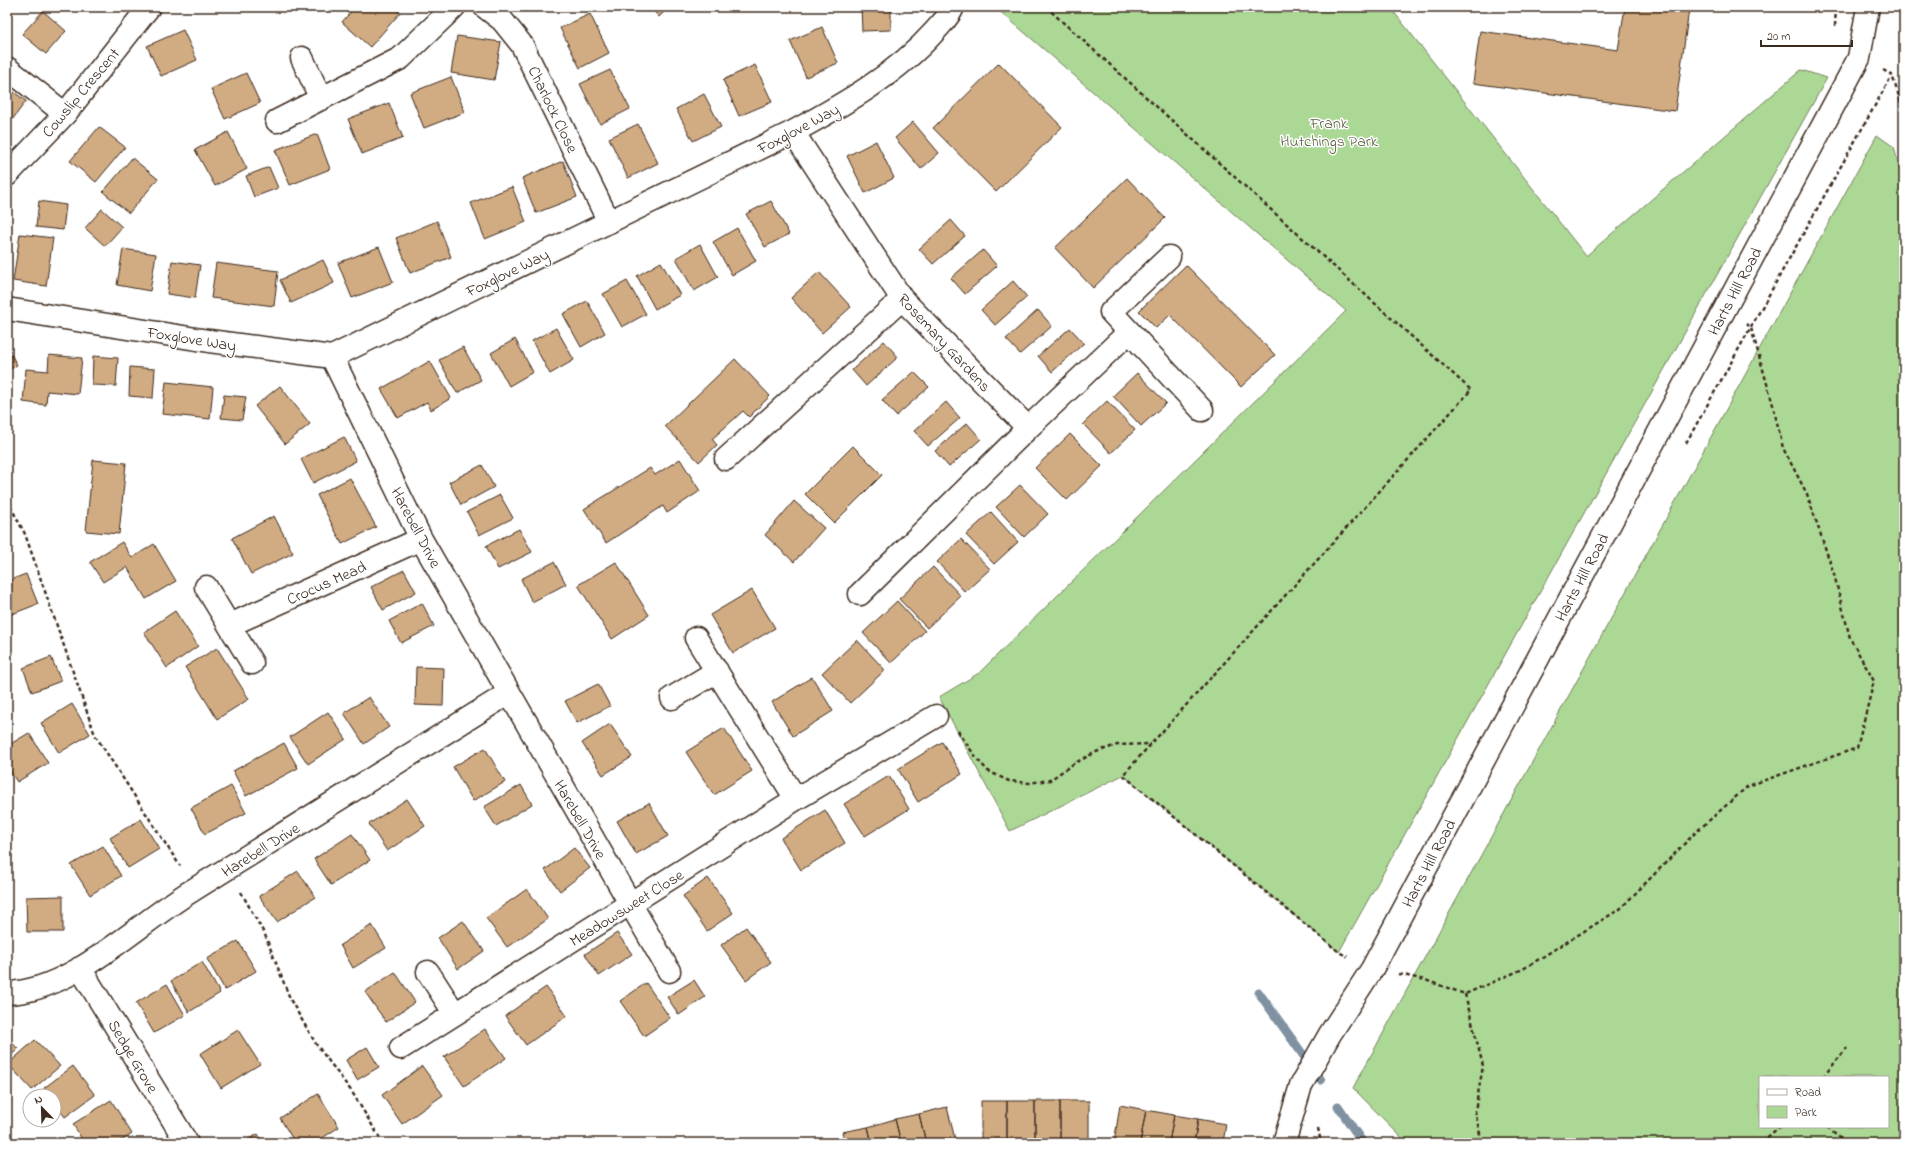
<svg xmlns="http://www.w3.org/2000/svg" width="1911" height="1150" font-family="'Indie Flower',sans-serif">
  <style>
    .green { fill: #acd896; stroke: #74815a; fill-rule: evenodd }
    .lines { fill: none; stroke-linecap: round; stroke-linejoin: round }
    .stream { stroke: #8091a1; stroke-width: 9 }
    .building { fill: #d1ab82; stroke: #3b2a1e }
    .street-casing { stroke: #3b2a1e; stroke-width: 25 }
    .secondary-casing { stroke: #3b2a1e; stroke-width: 25 }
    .path { stroke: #3b2a1e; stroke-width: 2.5; stroke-dasharray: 4 3; stroke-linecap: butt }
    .street { stroke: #fff; stroke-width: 22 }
    .secondary { stroke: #fff; stroke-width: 22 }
    .labels { text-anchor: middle; stroke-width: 3; stroke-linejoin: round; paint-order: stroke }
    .street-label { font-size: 16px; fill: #3b2a1e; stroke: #fff }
    .park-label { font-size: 16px; fill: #5d5e42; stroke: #fff }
  </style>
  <rect width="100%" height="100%" fill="#fff"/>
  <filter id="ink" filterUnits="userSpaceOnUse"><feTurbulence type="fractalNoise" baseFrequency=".025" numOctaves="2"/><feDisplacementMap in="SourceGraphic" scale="8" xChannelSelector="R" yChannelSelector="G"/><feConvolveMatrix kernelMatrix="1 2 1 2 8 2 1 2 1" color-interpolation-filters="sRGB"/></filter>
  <g filter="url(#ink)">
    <path class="green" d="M995 7H1390L1586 256 1801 70 1827 78 1339 952 1123 775 1010 831 939 697 979 673 1346 311Z
      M1877 135 1894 147 1904 186V1143H1407L1353 1088ZM1760 1077H1888V1127H1760Z"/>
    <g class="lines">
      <path class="stream" d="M1259 993 1321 1080
        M1338 1106 1363 1143"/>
    </g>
    <path class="building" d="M355 7H393L400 13 370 47 342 22Z
      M650 7H669L659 17Z
      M861 7H891V30L862 31Z
      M1625 7H1673L1689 9 1675 111 1473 83 1480 31 1618 50Z
      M43 11 66 31 46 54 22 34Z
      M590 14 609 53 580 68 560 28Z
      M822 27 838 63 806 77 790 41Z
      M183 30 197 60 161 76 147 46Z
      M457 36 501 42 494 80 451 73Z
      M999 63 1062 127 996 192 933 128Z
      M755 65 772 102 739 116 723 80Z
      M610 70 630 109 600 124 580 84Z
      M246 73 260 103 225 119 211 89Z
      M451 77 465 112 424 128 410 93Z
      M7 87 26 101 7 127Z
      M704 94 721 127 693 141 676 109Z
      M389 103 403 138 362 154 348 119Z
      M913 122 939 153 921 169 895 138Z
      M638 124 658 163 628 178 609 138Z
      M99 127 125 147 96 182 70 161Z
      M228 132 247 169 215 186 195 150Z
      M317 134 330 169 290 185 275 150Z
      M876 141 894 178 865 193 847 156Z
      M132 158 158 179 129 213 103 192Z
      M563 161 577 197 536 213 522 178Z
      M269 167 278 188 254 197 246 176Z
      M1127 178 1165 218 1093 288 1055 248Z
      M512 187 526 222 485 239 471 203Z
      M39 201 66 205 63 230 36 227Z
      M771 201 789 234 765 247 746 214Z
      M102 209 122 227 105 246 85 228Z
      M951 220 965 236 933 264 919 249Z
      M437 221 451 257 410 273 396 238Z
      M737 228 756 261 732 275 713 242Z
      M20 234 53 238 46 286 13 281Z
      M700 244 718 277 694 291 676 258Z
      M379 247 393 282 352 298 338 263Z
      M123 249 156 254 150 291 117 285Z
      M983 250 997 266 965 294 951 278Z
      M323 260 334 283 291 303 280 280Z
      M172 261 200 265 195 298 167 294Z
      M661 262 680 295 655 309 637 276Z
      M216 263 278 271 274 306 211 298Z
      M1186 265 1275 355 1241 387 1170 315 1156 328 1139 311Z
      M819 272 851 307 822 333 791 298Z
      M627 281 646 314 622 327 603 294Z
      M1013 281 1027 297 995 325 981 310Z
      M587 301 605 333 581 347 563 314Z
      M1038 310 1052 326 1020 354 1006 339Z
      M556 328 574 360 550 374 532 341Z
      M1070 328 1084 343 1052 372 1038 356Z
      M515 339 533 372 509 386 491 353Z
      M884 341 898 357 866 386 852 370Z
      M7 347 17 365 7 371Z
      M463 347 481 380 457 393 439 360Z
      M49 355 82 358 78 394 47 391 46 405 23 402 26 369 48 371Z
      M93 356 118 358 116 386 92 385Z
      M735 359 770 396 749 417 743 411 712 439 717 445 699 462 665 426Z
      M430 361 451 398 431 410 427 402 398 418 381 389Z
      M130 367 155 369 153 398 129 396Z
      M914 372 929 387 896 416 882 400Z
      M1137 373 1166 403 1141 426 1113 396Z
      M166 382 213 387 210 419 162 414Z
      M280 386 310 424 285 444 255 406Z
      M224 395 246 397 242 420 221 418Z
      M1107 401 1135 430 1111 453 1083 424Z
      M946 402 960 418 928 446 914 431Z
      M967 423 981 439 949 467 935 451Z
      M1070 434 1102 466 1067 500 1035 468Z
      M344 437 356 461 313 483 301 459Z
      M853 446 882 475 834 523 805 494Z
      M680 459 700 491 667 513 663 506 606 543 584 509 650 468 655 475Z
      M93 460 126 463 119 534 86 531Z
      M482 465 494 487 461 505 449 482Z
      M350 478 376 527 342 544 317 495Z
      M1020 485 1048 514 1024 537 996 507Z
      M500 495 513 518 479 535 467 512Z
      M794 501 824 528 794 562 765 535Z
      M991 512 1018 542 994 564 966 535Z
      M274 516 293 553 251 574 232 538Z
      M519 529 532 552 498 569 486 546Z
      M961 539 990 569 965 592 937 562Z
      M122 542 132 558 154 544 176 581 146 599 127 567 103 582 90 562Z
      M554 562 566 584 532 602 521 579Z
      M616 562 649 615 612 639 578 585Z
      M933 567 961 596 927 628 899 599Z
      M404 570 416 592 383 610 371 587Z
      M26 574 38 604 7 616V581Z
      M752 590 775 628 733 653 710 615Z
      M897 601 925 631 891 663 863 633Z
      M422 603 434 626 401 643 389 621Z
      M175 611 198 646 167 668 144 632Z
      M857 640 885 670 850 703 822 673Z
      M217 648 249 699 217 719 185 667Z
      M51 657 61 681 32 692 23 668Z
      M416 667 444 668 443 706 415 705Z
      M812 677 833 711 793 736 772 702Z
      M598 684 610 706 577 723 565 701Z
      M369 697 389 727 364 744 344 713Z
      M72 704 90 734 59 753 41 723Z
      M328 712 346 739 308 764 290 737Z
      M610 724 632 757 603 775 582 743Z
      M724 728 752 771 714 795 686 752Z
      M29 733 48 763 17 782 7 766V746Z
      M942 742 962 774 918 802 898 769Z
      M284 743 298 768 246 796 233 771Z
      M485 748 505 782 473 801 453 767Z
      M889 776 909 809 865 836 844 804Z
      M521 785 532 804 496 826 484 807Z
      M231 786 246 813 205 834 191 808Z
      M407 799 425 826 387 851 369 824Z
      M649 803 668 836 636 854 617 821Z
      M825 810 845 843 801 870 781 838Z
      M141 819 159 849 128 868 110 838Z
      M352 834 370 860 331 885 314 859Z
      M103 846 121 876 90 895 71 865Z
      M574 848 590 868 560 891 545 870Z
      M298 871 315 897 277 922 259 896Z
      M708 878 733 913 707 931 683 896Z
      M527 889 548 919 507 947 486 918Z
      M63 896V932H27L26 897Z
      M463 921 484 951 458 969 438 938Z
      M372 925 386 948 353 968 340 945Z
      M746 927 771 962 746 980 721 945Z
      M617 933 632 954 599 976 585 954Z
      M238 941 256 971 225 990 207 959Z
      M202 962 220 993 189 1012 171 981Z
      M395 972 415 1002 386 1022 365 992Z
      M694 980 705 997 679 1015 667 997Z
      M646 983 670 1018 644 1036 620 1001Z
      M167 984 185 1015 154 1033 136 1003Z
      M546 987 567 1016 526 1045 505 1016Z
      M485 1029 506 1058 464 1086 444 1057Z
      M238 1030 260 1064 221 1088 200 1054Z
      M7 1037 18 1049 7 1059Z
      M35 1040 60 1066 32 1090 8 1064Z
      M367 1047 379 1067 357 1080 346 1060Z
      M73 1066 95 1095 65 1117 54 1102V1096H50L44 1088Z
      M422 1066 443 1095 402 1124 382 1095Z
      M318 1094 339 1127 315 1143H295L280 1118Z
      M111 1100 132 1134 118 1143H84L73 1124Z
      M981 1101H1007V1141H981Z
      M1007 1101H1035V1141H1007Z
      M1035 1101H1060V1141H1035Z
      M1060 1101H1089V1141H1060Z
      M1120 1105 1146 1110 1140 1143H1114Z
      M947 1107 956 1143H926L919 1114Z
      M1146 1110 1174 1115 1169 1143H1140Z
      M919 1114 926 1143H901L895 1119Z
      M1174 1115 1198 1119 1194 1143H1169Z
      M895 1119 901 1143H872L868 1127Z
      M1198 1119 1226 1124 1223 1143H1194Z
      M868 1127 872 1143H845L842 1132Z
      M258 1134 263 1143H242Z"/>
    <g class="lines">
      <defs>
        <path id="street" d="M485 7 502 20 522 45 609 222
          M302 58 321 99
          M7 68 65 114
          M277 121 401 58 454 7
          M793 132 902 299 1028 428 1129 332
          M7 175 65 114 149 7
          M1169 257 1111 312 1202 410
          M7 309 209 341 332 357 793 132C844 104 896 75 935 31 942 23 949 17 953 7
          M332 357 421 539 669 971
          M726 459 902 299
          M206 587 252 663
          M860 594 1028 428
          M230 625 421 539
          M696 638 796 799
          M672 698 717 671
          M80 968 187 1143
          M428 972 455 1014
          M7 993C72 992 139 922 193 890 299 825 404 759 509 693
          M401 1048 796 799 936 716"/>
        <path id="secondary" d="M1284 1143 1301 1085 1330 1034 1372 969 1859 58 1868 7"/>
      </defs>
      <use href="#street" class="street-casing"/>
      <use href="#secondary" class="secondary-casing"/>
      <path class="path" d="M1046 7 1471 390 1123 775 1339 952 1348 957
        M1835 26 1836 7
        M1883 70 1892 75 1904 112
        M1686 443 1892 75
        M7 500 25 534 95 735 180 866
        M958 731 977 759 988 771 1009 781 1029 783 1050 780 1073 764 1096 752 1117 745 1151 744
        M241 892 265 935 291 1001 316 1044 352 1092 383 1143
        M1399 974 1425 980 1465 994 1523 969 1620 909 1695 833 1748 786 1857 748 1874 681 1850 638 1834 574 1807 494 1783 448 1772 401 1751 328 1747 324
        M1465 994 1483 1066 1475 1111 1482 1143
        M1823 1077 1847 1048
        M1827 1127 1848 1143
        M1318 1128 1321 1143
        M1762 1143 1780 1127"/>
      <use href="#street" class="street"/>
      <use href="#secondary" class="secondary"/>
    </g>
  </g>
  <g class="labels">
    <g class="street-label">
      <text transform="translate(80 92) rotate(-50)" y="6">Cowslip Crescent</text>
      <text transform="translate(554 109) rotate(64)" y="6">Charlock Close</text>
      <text transform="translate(798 128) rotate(-28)" y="6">Foxglove Way</text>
      <text transform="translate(507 272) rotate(-26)" y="6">Foxglove Way</text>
      <text transform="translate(1734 291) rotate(-62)" y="6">Harts Hill Road</text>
      <text transform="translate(192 338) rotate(9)" y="6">Foxglove Way</text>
      <text transform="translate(945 342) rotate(47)" y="6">Rosemary Gardens</text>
      <text transform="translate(417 527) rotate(62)" y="6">Harebell Drive</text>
      <text transform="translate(1581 577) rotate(-62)" y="6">Harts Hill Road</text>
      <text transform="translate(326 582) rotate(-24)" y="6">Crocus Mead</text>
      <text transform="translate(581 819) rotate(60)" y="6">Harebell Drive</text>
      <text transform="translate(260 849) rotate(-32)" y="6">Harebell Drive</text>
      <text transform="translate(1428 863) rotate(-62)" y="6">Harts Hill Road</text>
      <text transform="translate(626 907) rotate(-32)" y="6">Meadowsweet Close</text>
      <text transform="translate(134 1056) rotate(59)" y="6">Sedge Grove</text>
    </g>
    <g class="park-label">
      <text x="1329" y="128">Frank<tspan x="1329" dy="18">Hutchings Park</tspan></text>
    </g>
  </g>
  <rect width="1911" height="1150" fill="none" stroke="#fff" stroke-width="24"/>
  <rect x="12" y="12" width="1887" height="1126" fill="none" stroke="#3b2a1e" stroke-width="1.5" filter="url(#ink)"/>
  <rect x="1759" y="1076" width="130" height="52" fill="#ffffff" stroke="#b1aaa5"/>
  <rect x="1767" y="1089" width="20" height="6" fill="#ffffff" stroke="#b1aaa5"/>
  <text x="1795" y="1096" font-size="12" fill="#3b2a1e">Road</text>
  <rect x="1767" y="1106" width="20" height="12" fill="#acd896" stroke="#b1aaa5"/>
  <text x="1795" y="1116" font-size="12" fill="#3b2a1e">Park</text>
  <g transform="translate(42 1108) rotate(337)"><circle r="19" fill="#ffffff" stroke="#b1aaa5"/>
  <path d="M0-3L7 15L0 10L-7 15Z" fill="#3b2a1e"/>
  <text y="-6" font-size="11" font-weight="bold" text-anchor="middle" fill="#3b2a1e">N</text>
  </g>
  <path d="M1761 40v6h91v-6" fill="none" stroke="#3b2a1e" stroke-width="2"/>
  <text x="1767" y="40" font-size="12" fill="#3b2a1e" stroke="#ffffff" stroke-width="3" paint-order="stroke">20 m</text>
</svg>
